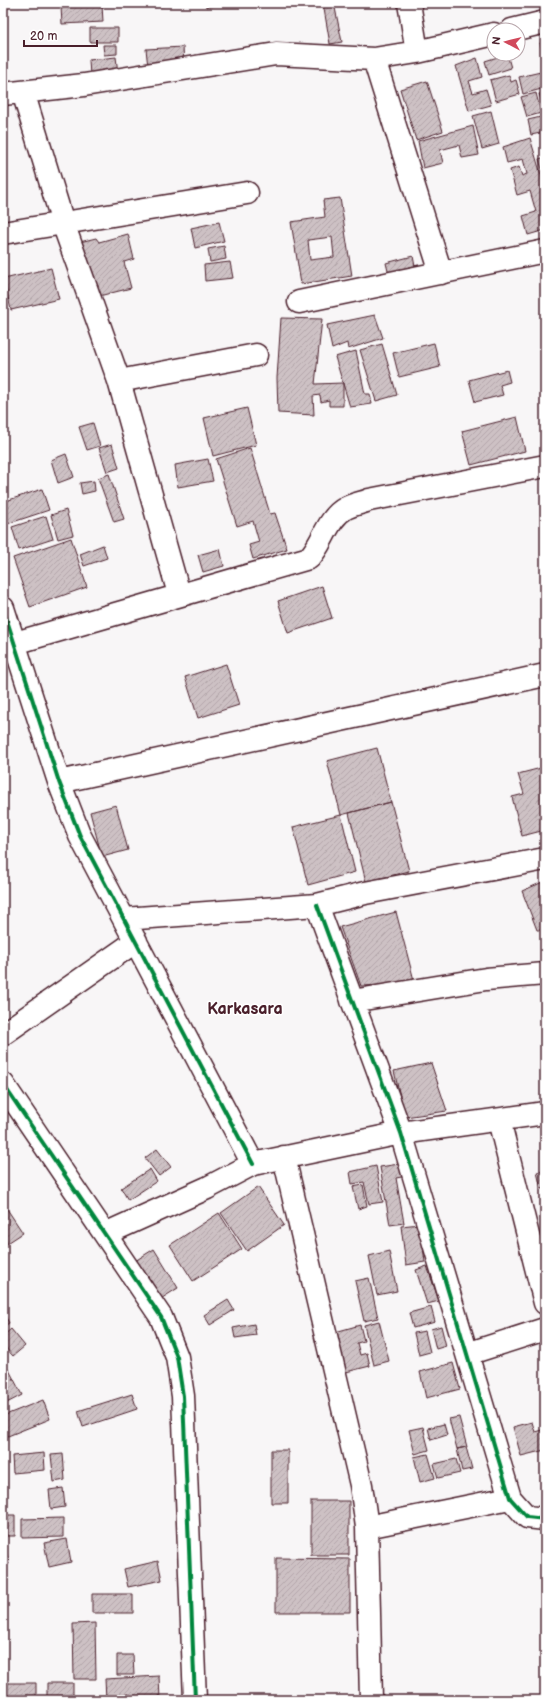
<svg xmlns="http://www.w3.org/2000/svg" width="548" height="1703" font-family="'Balsamiq Sans',sans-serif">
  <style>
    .building { fill: url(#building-hatch); stroke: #4a1f2b; fill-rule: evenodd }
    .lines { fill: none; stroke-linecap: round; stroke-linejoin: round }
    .street-casing { stroke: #4a1f2b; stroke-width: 25 }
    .street { stroke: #fff; stroke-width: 22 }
    .cycleway-casing { stroke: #fff; stroke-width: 6 }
    .cycleway { stroke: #00873e; stroke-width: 4 }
    .labels { text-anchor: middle; stroke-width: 3; stroke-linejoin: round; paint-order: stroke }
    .district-label { font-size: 16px; font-weight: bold; fill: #4a1f2b; stroke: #fff }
  </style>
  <defs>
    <pattern id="building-hatch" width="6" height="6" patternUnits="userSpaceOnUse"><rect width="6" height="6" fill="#cdc1c4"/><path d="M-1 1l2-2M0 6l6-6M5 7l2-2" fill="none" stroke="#b2a5a9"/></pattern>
  </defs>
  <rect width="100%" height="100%" fill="#f8f6f7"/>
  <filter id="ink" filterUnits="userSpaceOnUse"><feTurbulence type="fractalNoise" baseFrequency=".025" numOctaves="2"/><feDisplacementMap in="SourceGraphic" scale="8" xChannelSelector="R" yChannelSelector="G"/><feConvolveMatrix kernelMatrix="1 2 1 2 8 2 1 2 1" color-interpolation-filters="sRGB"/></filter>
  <g filter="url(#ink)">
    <path class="building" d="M155 3H183L155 7Z
      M205 3H215L216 5 206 7Z
      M323 3H334L342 42 330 44Z
      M102 5 103 22 62 24 61 7Z
      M90 28H118V42H90Z
      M545 41V59L540 43Z
      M103 45H117V54L104 55Z
      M183 47 184 65 148 67 146 49Z
      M507 54 511 68 489 75 485 61Z
      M116 57 118 73 90 76 89 60Z
      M477 58 482 77 469 81 473 93 486 89 491 105 469 111 456 66Z
      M545 71V88L523 94 519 77Z
      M509 75 511 82 516 80 520 94 496 101 490 80Z
      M427 81 443 131 416 140 400 89Z
      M545 92V112L539 94Z
      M536 93 541 113 527 117 521 97Z
      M491 111 499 144 482 149 473 116Z
      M545 116V132L531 135 528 120Z
      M473 126 479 155 462 158 459 145 440 150 443 163 423 168 418 141Z
      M530 138 545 188V230L528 235 523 216 536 212 530 191 517 195 510 170 519 167 522 176 527 174 523 159 507 163 503 147Z
      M545 157V172L543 173 539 159Z
      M340 198 352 276 301 284 291 222 325 217 323 200ZM332 237 334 257 310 260 308 240Z
      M219 222 224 241 195 248 191 228Z
      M128 234 134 259 124 262 131 288 95 297 76 243 96 238 99 242Z
      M224 246 226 259 210 262 208 249Z
      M413 256 416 272 390 279 386 263Z
      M230 262 233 278 205 281 204 265Z
      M51 268 59 299 11 310 4 279Z
      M375 315 383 338 348 349 347 343 332 349 327 325Z
      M281 318 322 319 315 384 343 383V406H329V400L321 402 320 395 313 396 314 415 278 413 277 378Z
      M434 343 440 367 399 377 393 353Z
      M382 344 397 395 376 401 360 350Z
      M356 351 365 394H370L372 404 350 407 335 357Z
      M507 370 510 382 500 385 503 395 475 402 469 380Z
      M247 408 256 445 213 456 204 418Z
      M517 417 525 451 471 465 462 431Z
      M93 423 100 446 87 450 79 427Z
      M112 444 119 468 107 472 99 448Z
      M250 448 270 514 275 513 287 549 253 559 249 545 259 542 253 521 237 526 216 459Z
      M66 454 74 477 58 483 51 460Z
      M208 459 213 481 178 487 175 465Z
      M109 474 124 519 114 522 98 478Z
      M94 481 95 491 82 494 80 483Z
      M42 489 49 510 7 524 3 512V502Z
      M66 510 73 535 58 539 51 515Z
      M46 516 53 539 19 550 12 527Z
      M71 538 87 587 30 607 13 558Z
      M103 545 107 558 84 566 80 554Z
      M220 549 224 566 203 572 198 555Z
      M322 586 332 618 288 633 278 601Z
      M226 664 239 705 198 718 185 677Z
      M377 748 391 802 341 815 327 761Z
      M545 767V830L522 836 512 797 524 794 518 774Z
      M391 802 409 871 366 882 349 813Z
      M116 805 128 850 102 857 90 812Z
      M341 815 355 872 308 885 293 827Z
      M545 881V930H537L522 891Z
      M396 912 415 984 361 986 340 927Z
      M431 1063 447 1111 405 1117 394 1071Z
      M157 1149 171 1167 159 1176 145 1158Z
      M405 1163 407 1176 396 1178 404 1223 390 1225 380 1167Z
      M376 1166 383 1202 369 1204 364 1182 352 1184 350 1172Z
      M150 1169 157 1181 128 1200 121 1188Z
      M545 1170V1188L541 1189 537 1172Z
      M363 1185 367 1206 358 1209 353 1187Z
      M258 1187 284 1225 247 1251 221 1213Z
      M3 1203 23 1233 3 1246Z
      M219 1213 242 1249 193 1281 170 1245Z
      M420 1224 425 1262 406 1265 401 1226Z
      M154 1249 178 1288 159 1300 135 1261Z
      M389 1251 397 1291 377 1295 369 1256Z
      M427 1266 439 1301 427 1304 416 1270Z
      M369 1278 378 1318 364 1321 355 1281Z
      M228 1300 234 1310 210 1325 204 1315Z
      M431 1307 435 1322 413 1328 409 1313Z
      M3 1312 9 1323 3 1327Z
      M379 1321 389 1361 374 1365 364 1325Z
      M254 1324 256 1335 235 1338 233 1328Z
      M360 1325 364 1341 357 1343 360 1355 367 1353 370 1366 338 1374 328 1334Z
      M441 1326 446 1346 436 1349 431 1329Z
      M11 1329 25 1346 13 1356 3 1345V1336Z
      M425 1331 430 1352 419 1355 414 1333Z
      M453 1363 460 1389 426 1398 420 1372Z
      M8 1368 22 1395 3 1405V1370Z
      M132 1394 137 1409 83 1427 78 1411Z
      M43 1400 50 1419 3 1438V1416Z
      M459 1417 467 1447 457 1449 449 1419Z
      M532 1422 535 1432 545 1429V1450L521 1456 513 1427Z
      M444 1424 447 1435 431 1440 428 1428Z
      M423 1427 429 1450 415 1454 409 1430Z
      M466 1447 472 1469 462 1471 457 1449Z
      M271 1450H288V1503H271Z
      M44 1453 45 1470 13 1473 12 1456Z
      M63 1454 65 1480 54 1482 51 1455Z
      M428 1454 435 1478 420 1482 414 1457Z
      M456 1459 460 1473 438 1478 434 1464Z
      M3 1460 6 1484H3Z
      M63 1488 65 1507 51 1509 49 1490Z
      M311 1501H349V1555H311Z
      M3 1515H15V1536H3Z
      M63 1518V1537L22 1538V1519Z
      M67 1539 71 1562 49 1567 44 1543Z
      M3 1540 9 1564 3 1566Z
      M276 1558 350 1559V1612H276Z
      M158 1561 162 1580 128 1587 124 1569Z
      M92 1594H133V1613H92Z
      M95 1623 96 1679H74L73 1624Z
      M117 1655H133L134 1675H117Z
      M159 1676 160 1700H130L129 1694 120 1695 121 1700H106L105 1679Z
      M3 1683H36V1700H3Z
      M47 1683H73V1700H47Z"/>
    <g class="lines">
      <defs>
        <path id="street" d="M409 3 417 52
          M512 30 545 22
          M374 59 441 273
          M23 92 63 223 119 381 179 594
          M3 94 84 85 276 54 374 59 417 52 494 34
          M3 233 247 193
          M299 302 545 251
          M119 381 256 355
          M3 608 59 782 80 836 253 1164
          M15 643 309 558C323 544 327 518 346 508 353 504 362 503 369 500L545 466
          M59 782 545 675
          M317 905 401 1133 510 1498 527 1517 545 1519
          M124 919 317 905 365 893 545 859
          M352 1001 486 979 545 974
          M3 1034 136 941
          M3 1084 161 1317 177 1357 183 1396 195 1700
          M499 1120 545 1303
          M284 1157 361 1485 367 1527 371 1700
          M105 1234 207 1188 253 1164 401 1133 545 1113
          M467 1354 545 1329
          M367 1527 510 1498"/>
      </defs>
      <use href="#street" class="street-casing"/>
      <use href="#street" class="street"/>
      <defs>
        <path id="cycleway" d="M3 608 59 782 80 836 253 1164
          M317 905 401 1133 510 1498 527 1517 545 1519
          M3 1084 161 1317 177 1357 183 1396 195 1700"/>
      </defs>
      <use href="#cycleway" class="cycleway-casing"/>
      <use href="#cycleway" class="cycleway"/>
    </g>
  </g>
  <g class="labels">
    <g class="district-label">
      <text x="245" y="1014">Karkasara</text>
    </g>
  </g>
  <rect width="548" height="1703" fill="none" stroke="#fff" stroke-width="16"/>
  <rect x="8" y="8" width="532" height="1687" fill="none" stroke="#4a1f2b" stroke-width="1.5" filter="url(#ink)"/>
  <g transform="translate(506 42) rotate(277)"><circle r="19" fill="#ffffff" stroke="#b7a5aa"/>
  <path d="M0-3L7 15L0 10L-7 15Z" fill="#d1495b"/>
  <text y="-6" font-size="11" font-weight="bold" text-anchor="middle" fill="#4a1f2b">N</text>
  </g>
  <path d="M24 40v6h73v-6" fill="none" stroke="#4a1f2b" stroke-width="2"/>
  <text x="30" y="40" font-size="12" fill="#4a1f2b" stroke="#ffffff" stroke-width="3" paint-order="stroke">20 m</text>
</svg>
